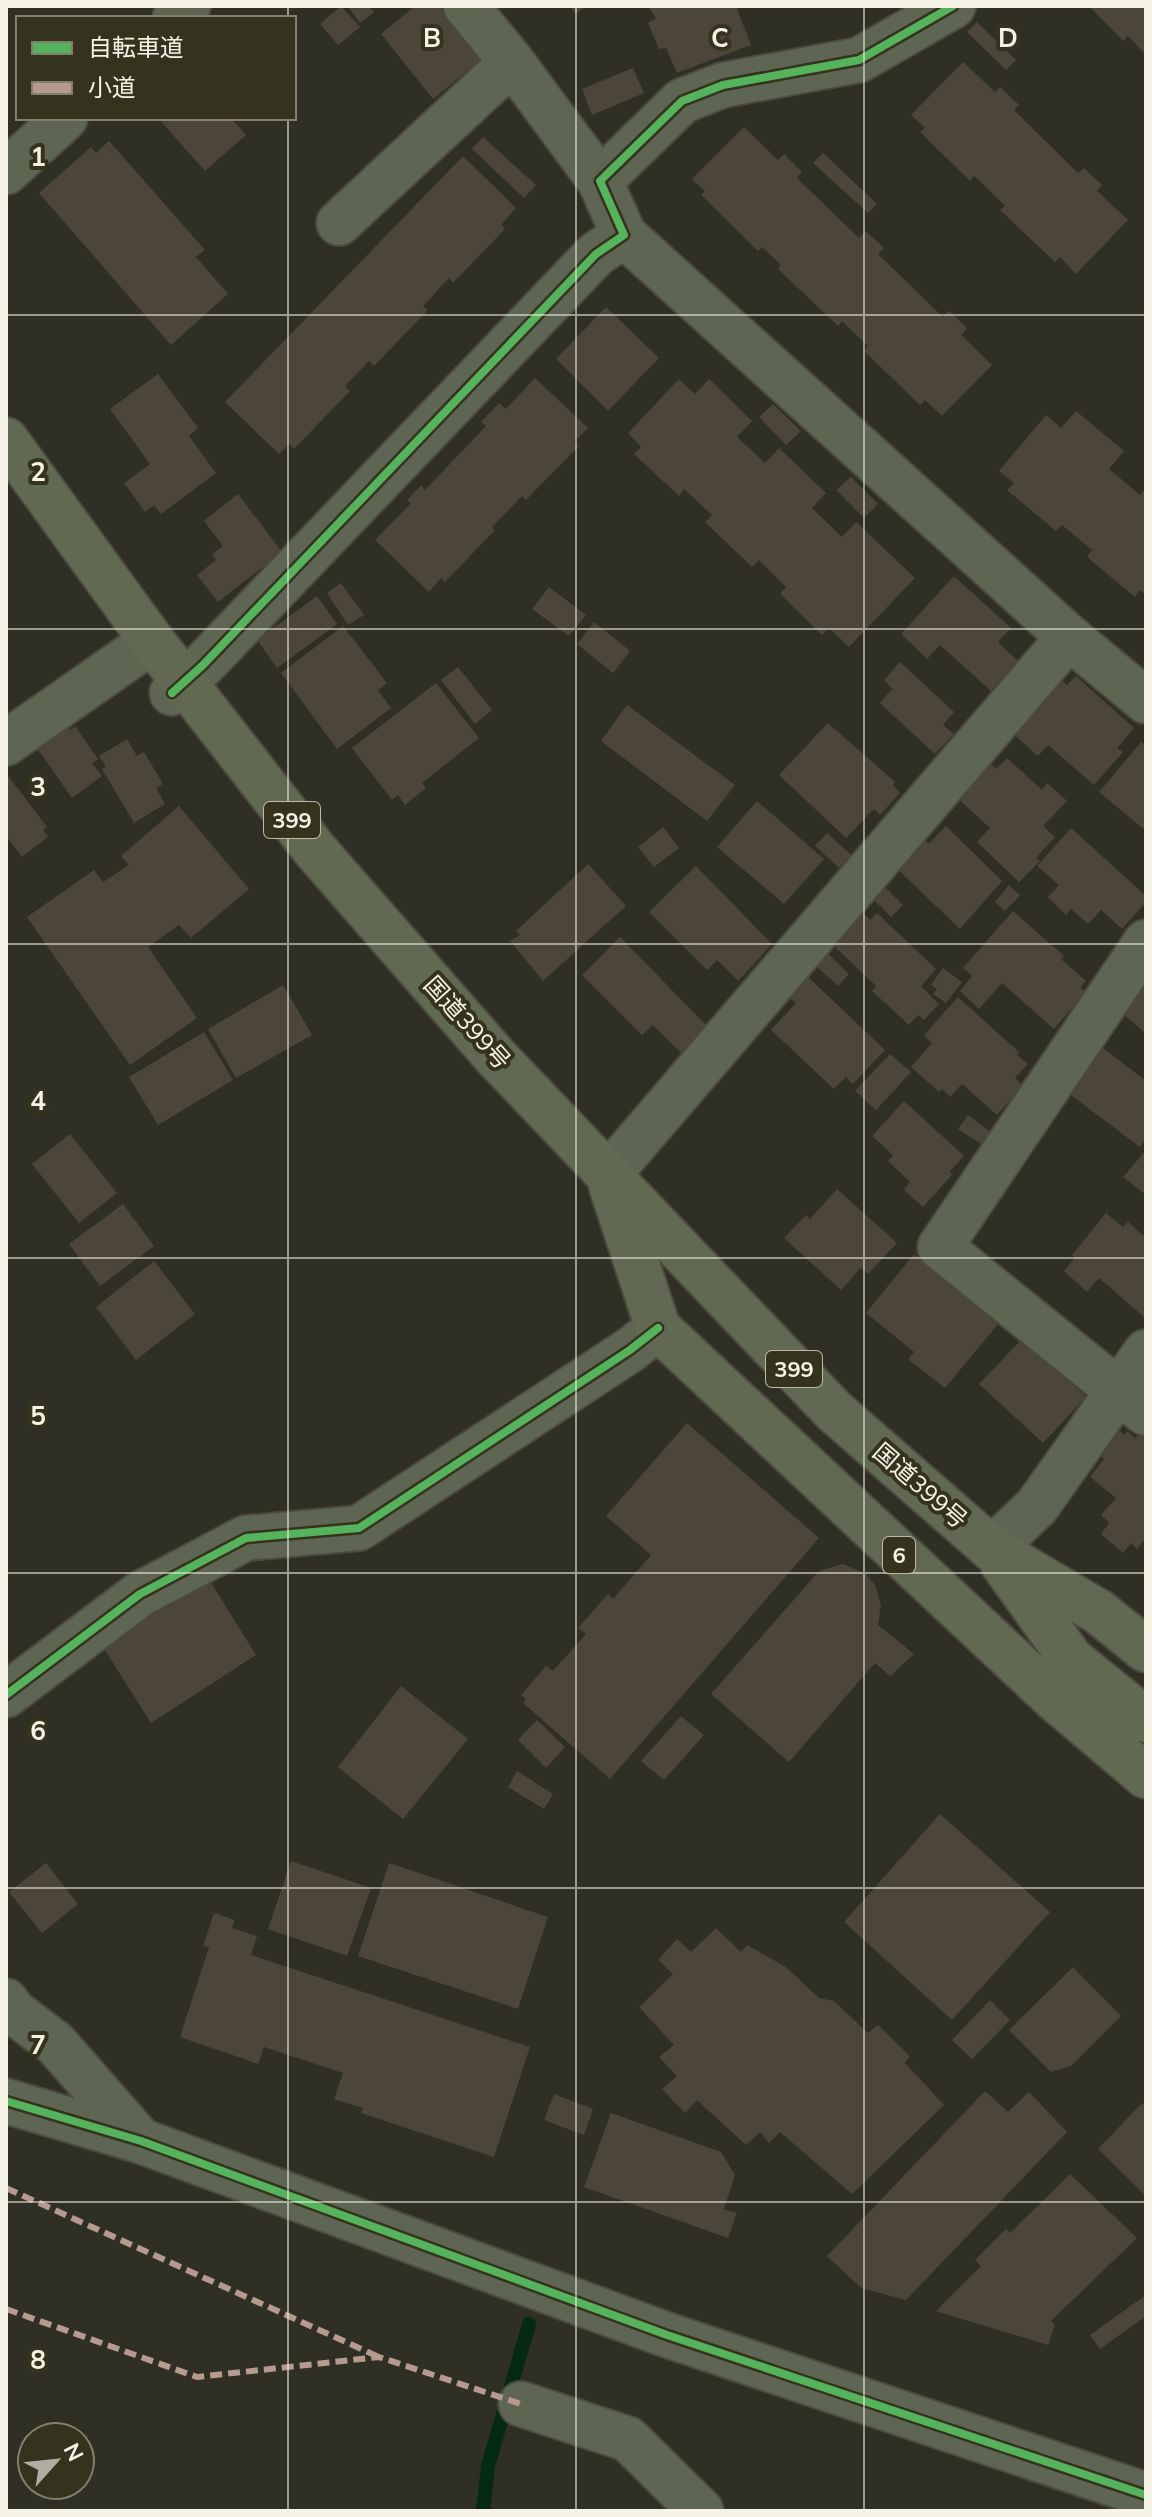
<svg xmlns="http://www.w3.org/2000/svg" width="1152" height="2517" font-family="Mulish,'Noto Sans JP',sans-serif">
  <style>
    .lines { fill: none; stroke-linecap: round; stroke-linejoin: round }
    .stream { stroke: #042a11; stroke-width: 14 }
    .building { fill: #4b4639 }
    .minor-casing { stroke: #4b4a3f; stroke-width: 48 }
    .highway-casing { stroke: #4b4a3f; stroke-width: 48 }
    .minor { stroke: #5e6553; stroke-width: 44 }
    .highway { stroke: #626952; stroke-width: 44 }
    .quiet { stroke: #b69a8f; stroke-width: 6; stroke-dasharray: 12 6; stroke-linecap: butt }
    .cycleway-casing { stroke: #35331e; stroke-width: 13 }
    .cycleway { stroke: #56b35d; stroke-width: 8 }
    .grid { fill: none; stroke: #f4f3e6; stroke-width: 2; stroke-opacity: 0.55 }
    .labels { text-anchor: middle; stroke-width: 8; stroke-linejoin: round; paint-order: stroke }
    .shield { fill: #35331e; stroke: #bbb9aa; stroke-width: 2 }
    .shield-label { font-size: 22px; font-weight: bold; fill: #f4f3e6 }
    .street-label { font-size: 24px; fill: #f4f3e6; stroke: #35331e }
    .grid-label { font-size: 26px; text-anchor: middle; font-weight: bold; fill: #f4f3e6; stroke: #35331e; stroke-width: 8; stroke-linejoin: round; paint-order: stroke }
  </style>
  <rect width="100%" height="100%" fill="#302f23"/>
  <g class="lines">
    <path class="stream" d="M483 2511 488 2466 529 2324"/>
  </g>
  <path class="building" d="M341 6 360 27 338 45 320 24Z
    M351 6H369L374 12 360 23 349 8Z
    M415 6H443L491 52 433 99 381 34Z
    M570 6H587L576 14Z
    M648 6H736L751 45 677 73 666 48 659 49 648 23 656 18Z
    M1089 6H1146V55L1128 36 1123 41Z
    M977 22 1016 60 1006 70 967 32Z
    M963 62 995 92 1000 87 1019 105 1014 110 1078 173 1084 168 1102 185 1097 191 1128 220 1076 274 1060 257 1055 262 1000 210 1005 206 980 181 974 176 970 181 920 132 925 128 911 115Z
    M633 68 644 93 592 115 582 89Z
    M158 118H231L246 135 205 171Z
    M744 127 778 160 784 154 802 172 797 178 859 238 866 231 884 248 878 254 943 317 949 311 967 328 961 335 992 365 942 416 925 400 920 405 864 351 868 346 842 321 838 326 778 269 781 265 762 247 758 251 701 195 705 191 692 179Z
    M483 137 536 185 524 198 472 149Z
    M109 141 205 250 196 257 228 294 171 345 39 193 91 147 96 153Z
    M823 153 877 204 868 213 813 163Z
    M463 156 516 208 501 225 505 229 453 283 449 278 423 306 428 310 374 366 369 361 345 386 350 391 294 449 289 444 279 454 225 402Z
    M606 307 659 358 608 411 556 359Z
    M158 374 198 428 189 436 216 473 161 514 154 505 145 512 124 483 150 464 110 409Z
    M535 378 588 428 574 442 579 446 526 500 522 496 492 527 495 530 445 582 441 578 429 592 375 540 411 503 407 500 421 485 425 490 486 426 481 422 499 403 506 409Z
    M679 379 695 394 709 379 752 421 737 437 765 463 779 448 826 493 812 508 842 537 856 522 915 578 849 647 829 628 822 635 780 594 786 587 759 560 752 567 705 522 712 515 684 489 679 496 634 454 641 447 628 433Z
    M773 404 801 431 786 445 759 417Z
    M1076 411 1124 451 1109 469 1140 495 1146 488V595L1140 590 1135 597 1087 557 1092 550 1062 525 1056 531 1007 490 1014 483 999 471 1046 415 1061 428Z
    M851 477 878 504 864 518 836 490Z
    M238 494 282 552 218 602 197 575 216 560 212 554 223 546 204 521Z
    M954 576 1011 628 998 642 1018 661 991 691 940 645 927 659 901 634Z
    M341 583 364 615 348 625 327 593Z
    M549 587 586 615 569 636 532 609Z
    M317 596 337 624 277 668 257 640Z
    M594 622 630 651 613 673 577 644Z
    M343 626 387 683 378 690 391 708 337 749 281 673Z
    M900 662 954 712 943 725 954 734 935 754 880 703 892 689 884 680Z
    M458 667 492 710 475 724 441 680Z
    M1056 675 1067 685 1076 676 1134 728 1117 748 1123 752 1094 785 1048 745 1038 756 1009 730Z
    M436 683 479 738 422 783 426 788 405 805 398 795 392 800 352 748Z
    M627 705 735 785 707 821 601 741Z
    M60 716 70 730 75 726 98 759 92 763 102 776 72 798 37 748Z
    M828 723 895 782 893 785 900 793 880 815 874 809 846 838 779 775Z
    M127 739 137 756 144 752 163 784 156 788 165 804 134 823 102 769 106 767 99 756Z
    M1141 742 1146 746V831L1099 792Z
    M1007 758 1042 790 1047 783 1067 801 1043 826 1055 837 1036 858 1040 861 1019 882 977 842 990 828 954 795 987 760 996 769Z
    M6 773 47 827 43 830 48 837 22 857 6 836Z
    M757 801 824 859 784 904 717 847Z
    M179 806 249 889 191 938 179 925 148 947 197 1018 130 1065 27 917 94 870 103 882 129 865 121 856Z
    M946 826 1002 881 960 929 892 864 920 835 929 844Z
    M663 827 679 848 654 867 638 847Z
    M1071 828 1146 896V902L1122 929 1101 910 1088 924 1071 909 1066 915 1048 897 1059 885 1037 866Z
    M827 833 851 855 839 868 815 846Z
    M588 864 626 906 543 981 510 941 520 935 516 931Z
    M696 866 772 944 738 981 717 960 707 970 649 912Z
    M878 880 903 905 891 917 866 892Z
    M1009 885 1020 895 1005 911 995 902Z
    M1013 911 1064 956 1061 959 1086 981 1080 988 1086 992 1054 1029 1002 983 979 1009 960 991 972 976 963 968Z
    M863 912 870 920 877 913 936 969 921 986 939 1004 924 1020 918 1015 909 1025 872 991 876 986 833 945Z
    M620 937 708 1027 681 1053 653 1025 642 1035 582 975Z
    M825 951 849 974 838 986 813 963Z
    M943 968 962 982 946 1003 933 994 937 989 931 985Z
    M1146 974V1031L1144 1032 1117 1009Z
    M807 976 885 1050 853 1084 846 1077 834 1089 771 1030 796 1003 788 997Z
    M283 985 312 1035 236 1078 208 1029Z
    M958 997 1020 1053 1017 1055 1028 1064 1015 1078 1023 1086 997 1115 962 1084 950 1097 942 1089 939 1092 911 1067 932 1043 924 1035Z
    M204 1032 233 1080 158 1125 129 1077Z
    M1102 1047 1146 1081V1139L1140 1147 1068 1093Z
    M890 1054 911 1072 876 1110 855 1091Z
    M904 1101 964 1156 949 1172 953 1174 923 1207 904 1190 910 1182 888 1161 893 1155 872 1136Z
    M968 1115 992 1133 983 1145 958 1129Z
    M70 1134 117 1193 79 1223 32 1164Z
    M1146 1150V1195L1123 1177Z
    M837 1189 897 1243 868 1274 861 1268 841 1290 784 1238 806 1215 810 1219Z
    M123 1204 154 1246 100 1286 69 1244Z
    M1106 1213 1123 1227 1128 1222 1146 1238 1144 1317 1099 1278 1087 1292 1064 1271 1075 1258 1072 1255Z
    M914 1254 998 1324 945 1388 908 1359 914 1352 866 1313Z
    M154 1261 195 1314 136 1360 96 1307Z
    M1023 1338 1086 1397 1043 1443 979 1384Z
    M687 1423 819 1538 610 1779 523 1703 526 1699 521 1695 546 1666 553 1671 586 1634 578 1628 608 1594 613 1599 651 1555 606 1516Z
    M1118 1429 1124 1435 1127 1431 1135 1438 1140 1433 1146 1438V1538L1137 1549 1131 1543 1123 1553 1101 1534 1109 1523 1101 1515 1116 1498 1090 1477 1104 1459 1097 1453Z
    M843 1564 866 1574 875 1585 881 1605 878 1625 914 1654 890 1676 875 1663 789 1762 711 1694 819 1571Z
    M207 1576 256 1655 151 1723 101 1644Z
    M401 1686 468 1739 403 1819 338 1767Z
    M681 1716 704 1735 664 1780 641 1761Z
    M537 1720 565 1747 546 1768 518 1740Z
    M517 1771 553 1794 544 1809 508 1787Z
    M940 1814 1050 1912 952 2020 844 1922Z
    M291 1861 371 1888 347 1956 268 1929Z
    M46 1863 78 1904 42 1933 9 1892Z
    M389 1863 548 1917 518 2009 358 1956Z
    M214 1913 235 1920 232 1928 257 1936 251 1955 530 2047 494 2157 361 2113 363 2108 334 2099 343 2073 264 2047 258 2064 180 2037 209 1947 203 1946Z
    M716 1928 741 1952 747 1945 786 1967 819 1998 834 2001 868 2033 878 2025 910 2056 905 2063 944 2105 852 2194 780 2132 769 2143 760 2132 746 2145 697 2100 685 2113 662 2089 677 2076 659 2057 674 2045 639 2007 673 1974 658 1960 677 1939 691 1952Z
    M1073 1967 1121 2016 1071 2066 1051 2072 1009 2030Z
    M990 2000 1010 2020 972 2059 952 2040Z
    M985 2091 1008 2112 1029 2092 1067 2132 906 2300 861 2288 827 2256Z
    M554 2094 593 2109 584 2135 544 2120Z
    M1142 2103 1146 2107V2196L1098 2149Z
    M611 2113 721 2152 735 2175 724 2209 737 2213 728 2238 584 2187Z
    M1070 2174 1137 2238 1051 2321 1055 2325 1048 2345 936 2311 981 2266 975 2260 1006 2229 1010 2233Z
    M1146 2295V2316L1100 2349 1090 2335Z"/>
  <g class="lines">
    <defs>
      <path id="minor" d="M466 6 512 62 600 181
        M175 18 188 6
        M6 172 65 118
        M339 223 512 62
        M624 235 1069 637 1146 701
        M172 693 203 665 596 254 624 235 600 181 682 101 723 85 859 60 953 6
        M6 743 152 641
        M1146 942 940 1247 1146 1413
        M608 1175 1069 637
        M992 1549 1037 1506 1146 1352
        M6 1695 140 1594 246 1538 359 1528 630 1350 658 1328
        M6 2001 14 2012 55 2043 141 2141
        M6 2101 141 2141 667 2335 1146 2495
        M521 2404 628 2439 701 2511"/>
      <path id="highway" d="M6 440 152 641 315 850 494 1055 834 1411 992 1549 1099 1612 1146 1650
        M611 1185 658 1328 1055 1699 1146 1776
        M1003 1564 1071 1659 1146 1720"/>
    </defs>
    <use href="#minor" class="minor-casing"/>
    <use href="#highway" class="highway-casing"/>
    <use href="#minor" class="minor"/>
    <use href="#highway" class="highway"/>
    <path class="quiet" d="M6 2188 379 2357
      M6 2309 197 2377 379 2357 521 2404"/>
    <defs>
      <path id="cycleway" d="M172 693 203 665 596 254 624 235 600 181 682 101 723 85 859 60 953 6
        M6 1695 140 1594 246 1538 359 1528 630 1350 658 1328
        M6 2101 141 2141 667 2335 1146 2495"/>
    </defs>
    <use href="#cycleway" class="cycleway-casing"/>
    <use href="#cycleway" class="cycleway"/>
  </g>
  <path class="grid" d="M288 6V18M576 6V2511M864 6V2511M288 118V2511M6 315H1146M6 629H1146M6 944H1146M6 1258H1146M6 1573H1146M6 1888H1146M6 2202H1146"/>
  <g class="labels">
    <g class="shield">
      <rect x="264" y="802" width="56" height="36" rx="6"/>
      <rect x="766" y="1351" width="56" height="36" rx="6"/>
      <rect x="883" y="1537" width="32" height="36" rx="6"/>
    </g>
    <g class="shield-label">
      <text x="292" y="828">399</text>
      <text x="794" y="1377">399</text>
      <text x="899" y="1563">6</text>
    </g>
    <g class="street-label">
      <text transform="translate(467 1023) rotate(48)" y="8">国道399号</text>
      <text transform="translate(920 1486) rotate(41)" y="8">国道399号</text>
    </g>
  </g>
  <g class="grid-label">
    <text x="432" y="47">B</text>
    <text x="720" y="47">C</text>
    <text x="1008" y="47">D</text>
    <text x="38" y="166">1</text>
    <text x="38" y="481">2</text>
    <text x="38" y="796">3</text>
    <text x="38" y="1110">4</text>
    <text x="38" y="1425">5</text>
    <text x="38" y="1740">6</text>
    <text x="38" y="2054">7</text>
    <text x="38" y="2369">8</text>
  </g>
  <rect width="1152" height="2517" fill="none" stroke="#f4f3e6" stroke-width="16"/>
  <rect x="16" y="16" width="280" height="104" fill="#35331e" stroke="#81806e" stroke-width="2"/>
  <rect x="32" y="42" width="40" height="12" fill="#56b35d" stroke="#81806e" stroke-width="2"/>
  <text x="88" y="56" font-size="24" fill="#f4f3e6">自転車道</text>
  <rect x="32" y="82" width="40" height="12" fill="#b69a8f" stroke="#81806e" stroke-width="2"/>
  <text x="88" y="96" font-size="24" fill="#f4f3e6">小道</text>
  <g transform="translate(56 2461) rotate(63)"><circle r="38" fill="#35331e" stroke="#81806e" stroke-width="2"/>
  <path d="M0-6L14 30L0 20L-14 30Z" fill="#afaea2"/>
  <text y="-12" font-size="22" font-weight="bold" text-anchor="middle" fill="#f4f3e6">N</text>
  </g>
</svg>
